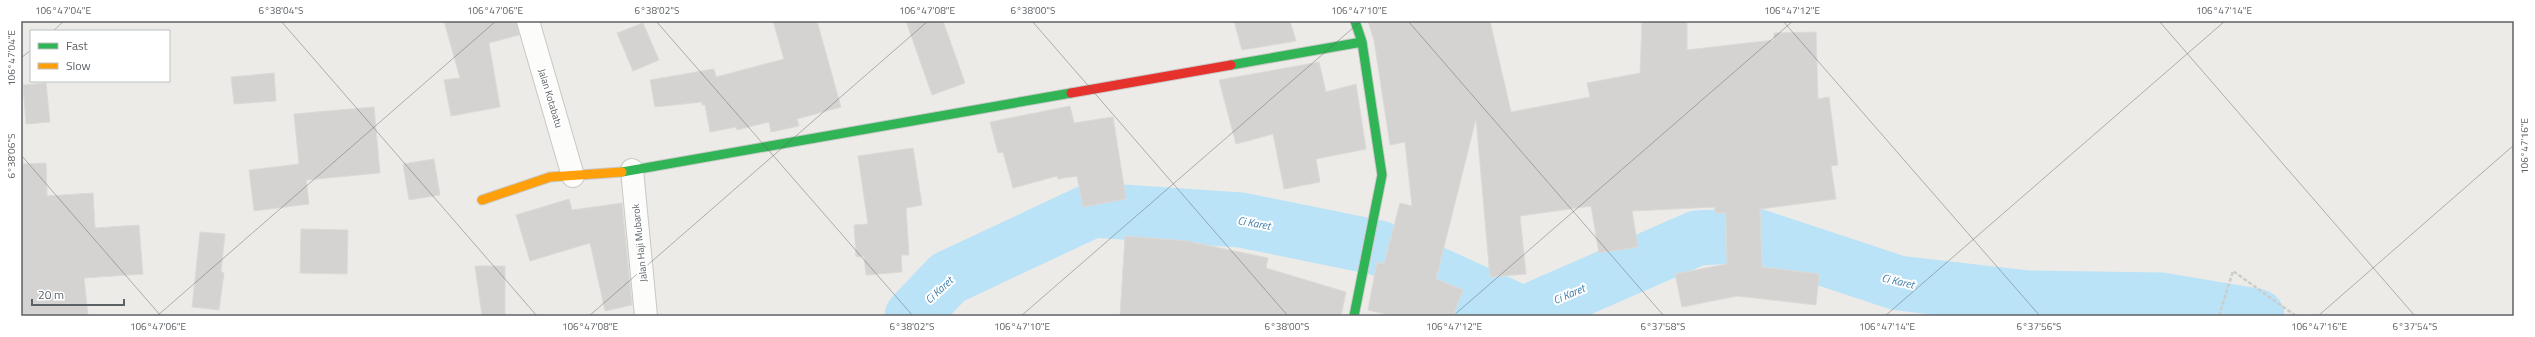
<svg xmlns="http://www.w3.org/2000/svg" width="2535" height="337" font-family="'Titillium Web',sans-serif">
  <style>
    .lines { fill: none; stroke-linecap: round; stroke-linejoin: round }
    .river { stroke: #bbe3f8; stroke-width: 55 }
    .building { fill: #d4d3d1; stroke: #dcdad6 }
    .street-casing { stroke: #c8c8c8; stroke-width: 24 }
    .fast-casing { stroke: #c9c9c9; stroke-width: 11 }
    .slow-casing { stroke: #c9c9c9; stroke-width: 11 }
    .jam-casing { stroke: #c9c9c9; stroke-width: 11 }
    .path { stroke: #c9ceca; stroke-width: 2.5; stroke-dasharray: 4 2; stroke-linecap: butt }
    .street { stroke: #fcfcfb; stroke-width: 22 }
    .fast { stroke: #30b455; stroke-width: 9 }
    .slow { stroke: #ff9f0a; stroke-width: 9 }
    .jam { stroke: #e5322d; stroke-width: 9 }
    .ticks { fill: none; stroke: #5c6165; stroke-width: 1; stroke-opacity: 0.45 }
    .labels { text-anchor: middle; stroke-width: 4; stroke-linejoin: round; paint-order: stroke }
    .street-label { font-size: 10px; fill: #5c6165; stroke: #fff }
    .water-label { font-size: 11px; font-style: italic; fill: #3d7caa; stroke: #fff }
    .neatline { fill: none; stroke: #5c6165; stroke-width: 1.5 }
    .ticks-label { font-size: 10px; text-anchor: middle; fill: #5c6165 }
  </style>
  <rect width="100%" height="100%" fill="#edebe7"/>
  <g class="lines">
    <path class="river" d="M912 316 948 278 1093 210 1241 220 1379 248 1523 314 1697 238 1753 235 1898 283 2028 298 2162 300 2257 316"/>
  </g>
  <path class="building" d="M444 21H516L519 35 489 43 500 107 451 116 444 80 460 78Z
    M773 21H817L841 107 797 119 799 126 771 132 769 122 737 130 736 127 710 132 705 105H702V102L655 107 650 80 714 69 716 77 784 59Z
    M906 21H943L965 83 932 95Z
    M1234 21H1290L1296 41 1242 50Z
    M1368 21H1490L1511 112 1590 97 1587 83 1640 73 1642 21H1687V50L1774 40V33L1816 32 1818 99 1829 97 1838 165 1831 166 1836 199 1760 209 1762 267 1819 274 1816 305 1737 296 1682 307 1675 274 1727 264 1726 213H1715V207L1632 211 1638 247 1599 253 1591 206 1520 216 1526 274 1490 277 1476 119 1436 279 1463 290 1453 316H1393L1368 310 1377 262 1384 264 1400 203 1412 206 1405 142 1390 145 1374 40Z
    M643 23 659 60 633 71 617 33Z
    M1319 62 1326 92 1356 84 1366 149 1316 159 1320 182 1284 189 1273 134 1236 144 1219 80Z
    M274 73 276 101 234 104 231 77Z
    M46 83 50 122 26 124 23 85Z
    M1070 106 1074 123 1113 117 1126 199 1083 207 1077 176 1058 179 1057 176 1013 188 1003 152 998 153 990 122Z
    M374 107 380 173 306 180 309 204 254 211 249 170 299 164 294 114Z
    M913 148 922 205 906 208 909 255H901L902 272 866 275 864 256 856 257 854 225 868 224 858 156Z
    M434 159 440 195 409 200 403 164Z
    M46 163 47 196 93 193 95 228 139 225 143 274 84 278 88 316H21V164Z
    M569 199 572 210 622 203 632 305 605 311 590 243 530 261 516 215Z
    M301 229 348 230 347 274 300 273Z
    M200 232 225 234 221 272 224 273 219 310 192 307Z
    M1125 236 1187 241 1268 258 1266 268 1346 292 1341 316H1120Z
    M475 266H505V316H482Z"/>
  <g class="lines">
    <defs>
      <path id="street" d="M528 21 573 176
        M632 170 646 316"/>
      <path id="fast" d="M1231 65 1362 42
        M622 172 1071 93
        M1354 316 1382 175 1362 42 1355 21"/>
      <path id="slow" d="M482 200 550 177 622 172"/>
      <path id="jam" d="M1071 93 1231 65"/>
    </defs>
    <use href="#street" class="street-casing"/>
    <use href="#fast" class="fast-casing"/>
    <use href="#slow" class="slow-casing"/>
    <use href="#jam" class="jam-casing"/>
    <path class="path" d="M2219 316 2233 271 2296 316"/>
    <use href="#street" class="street"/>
    <use href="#fast" class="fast"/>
    <use href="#slow" class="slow"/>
    <use href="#jam" class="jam"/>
  </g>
  <path class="ticks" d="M281 21 537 316M656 21 913 316M1032 21 1288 316M1408 21 1664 316M1783 21 2040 316M2159 21 2415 316M53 31 64 21M21 58 31 50M21 155 161 316M157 316 496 21M589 316 928 21M1021 316 1361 21M1453 316 1793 21M1885 316 2225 21M2318 316 2514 145"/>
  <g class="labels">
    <g class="street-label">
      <text transform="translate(551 98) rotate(73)" y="4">Jalan Kotabatu</text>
      <text transform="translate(639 243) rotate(-96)" y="4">Jalan Haji Mubarok</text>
    </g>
    <g class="water-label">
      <text transform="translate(1254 223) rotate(10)" y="4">Ci Karet</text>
      <text transform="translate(1898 281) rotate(13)" y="4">Ci Karet</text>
      <text transform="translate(939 290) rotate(-43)" y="4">Ci Karet</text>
      <text transform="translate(1569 294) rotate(-23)" y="4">Ci Karet</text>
    </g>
  </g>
  <rect width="2535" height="337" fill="none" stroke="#ffffff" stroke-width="44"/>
  <rect x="30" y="30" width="140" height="52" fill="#ffffff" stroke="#bec0c1"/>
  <rect x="38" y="43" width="20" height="6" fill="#30b455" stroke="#bec0c1"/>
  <text x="66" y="50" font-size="12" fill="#5c6165">Fast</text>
  <rect x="38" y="63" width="20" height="6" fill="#ff9f0a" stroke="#bec0c1"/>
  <text x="66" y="70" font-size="12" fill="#5c6165">Slow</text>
  <path d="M32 299v6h92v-6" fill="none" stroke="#5c6165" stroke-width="2"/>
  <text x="38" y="299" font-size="12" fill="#5c6165" stroke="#ffffff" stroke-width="3" paint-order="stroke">20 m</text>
  <rect x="22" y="22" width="2491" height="293" class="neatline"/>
  <g class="ticks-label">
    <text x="63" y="14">106°47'04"E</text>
    <text x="281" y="14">6°38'04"S</text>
    <text x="495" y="14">106°47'06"E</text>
    <text x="657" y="14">6°38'02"S</text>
    <text x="927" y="14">106°47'08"E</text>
    <text x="1033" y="14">6°38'00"S</text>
    <text x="1359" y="14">106°47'10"E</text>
    <text x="1792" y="14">106°47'12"E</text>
    <text x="2224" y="14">106°47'14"E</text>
    <text transform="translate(11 58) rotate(-90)" y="4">106°47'04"E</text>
    <text transform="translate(2524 146) rotate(-90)" y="4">106°47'16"E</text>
    <text transform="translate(11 156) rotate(-90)" y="4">6°38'06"S</text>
    <text x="158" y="330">106°47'06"E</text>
    <text x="590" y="330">106°47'08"E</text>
    <text x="912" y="330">6°38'02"S</text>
    <text x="1022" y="330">106°47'10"E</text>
    <text x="1287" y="330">6°38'00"S</text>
    <text x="1454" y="330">106°47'12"E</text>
    <text x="1663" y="330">6°37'58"S</text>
    <text x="1887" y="330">106°47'14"E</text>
    <text x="2039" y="330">6°37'56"S</text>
    <text x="2319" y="330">106°47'16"E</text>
    <text x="2415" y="330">6°37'54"S</text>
  </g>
</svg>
